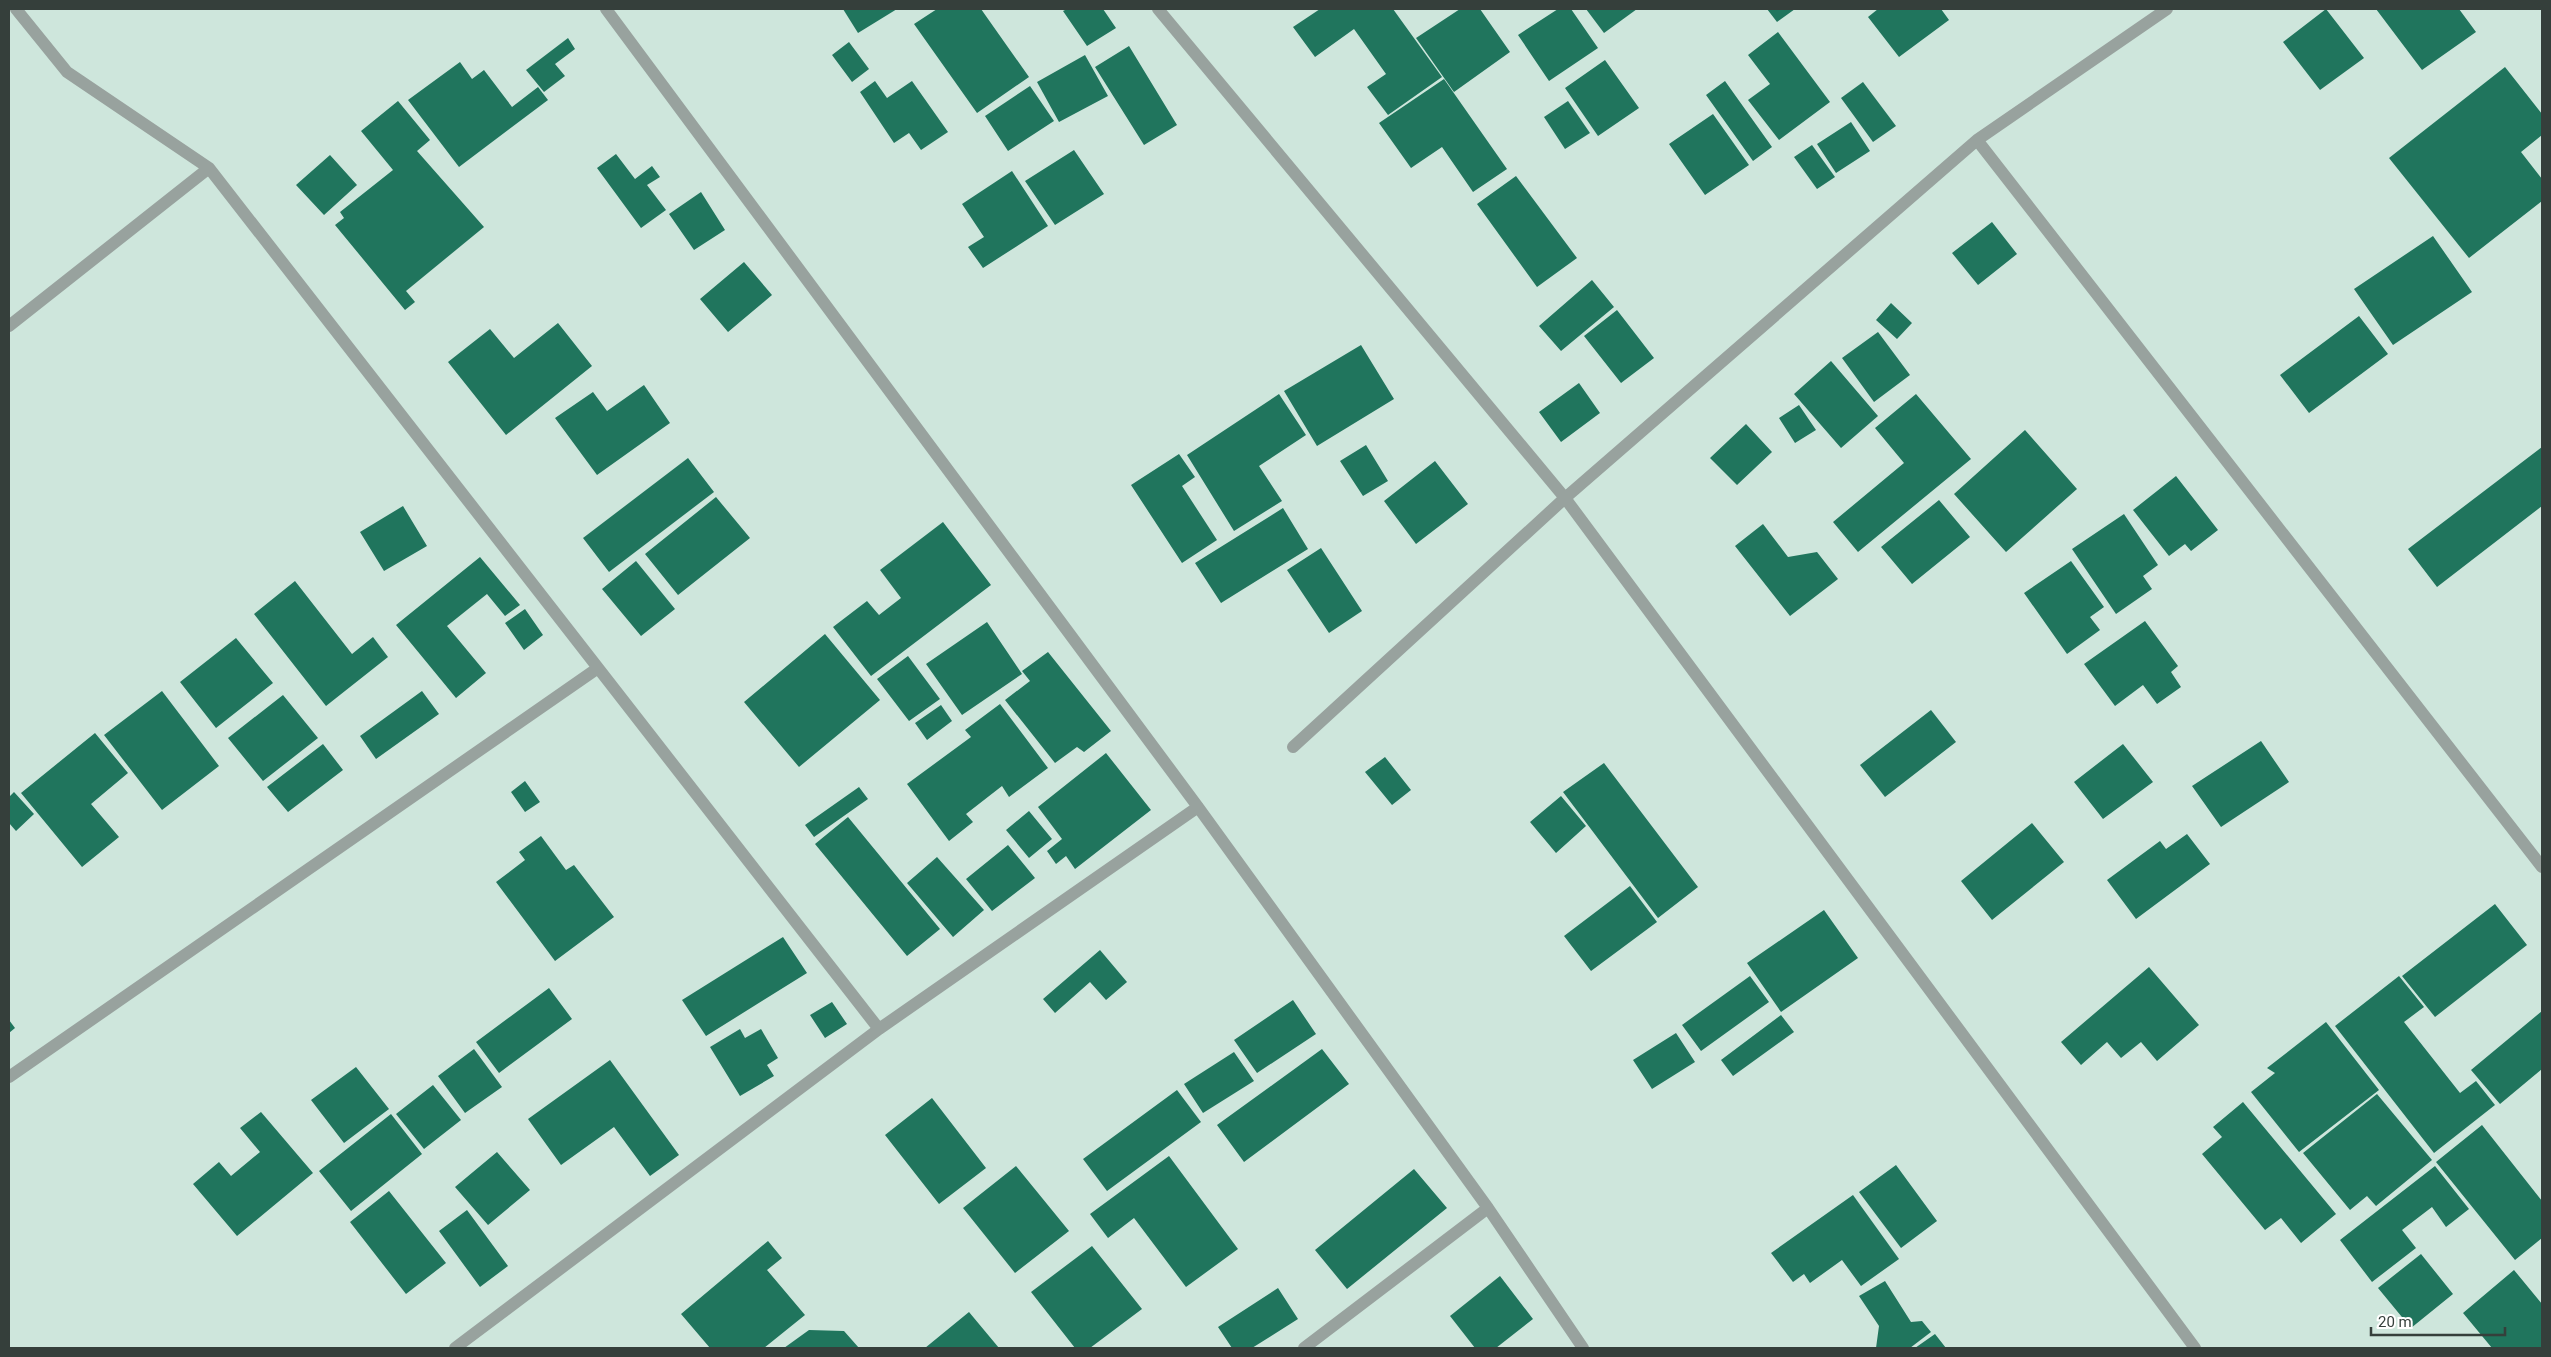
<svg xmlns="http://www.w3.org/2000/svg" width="2551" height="1357" font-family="Roboto,sans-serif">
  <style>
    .building { fill: #20755d }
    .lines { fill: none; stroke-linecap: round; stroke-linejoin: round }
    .minor { stroke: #98a29e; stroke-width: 12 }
  </style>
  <rect width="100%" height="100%" fill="#cee6dc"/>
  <path class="building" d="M843 9H897L858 33Z
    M937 9H981L1029 77 977 113 914 24Z
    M1067 9H1103L1116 28 1087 46 1063 11Z
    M1320 9H1393L1442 77 1388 115 1367 87 1386 74 1354 29 1315 57 1293 27Z
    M1460 9H1480L1510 52 1454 92 1416 38Z
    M1558 9H1571L1598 48 1549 81 1518 35Z
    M1586 9H1637L1604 33Z
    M1767 9H1795L1777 22Z
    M1878 9H1941L1949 20 1899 57 1868 17Z
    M2326 9 2364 58 2320 90 2283 42Z
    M2376 9H2459L2476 32 2422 70Z
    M1778 32 1830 102 1779 140 1748 100 1770 84 1748 55Z
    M568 38 575 49 555 64 565 76 544 92 526 70Z
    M849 42 869 69 852 82 832 55Z
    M1129 46 1177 125 1144 145 1095 67Z
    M1085 55 1108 96 1059 122 1037 82Z
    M1605 60 1639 108 1598 136 1565 88Z
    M460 62 472 79 484 70 512 107 538 87 548 100 459 167 408 100Z
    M2505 67 2542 114V135L2521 152 2542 179V201L2469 258 2389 158Z
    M1444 79 1507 169 1473 192 1442 147 1411 168 1379 123Z
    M875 81 887 98 912 81 948 132 921 150 909 133 894 143 860 92Z
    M1725 81 1772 147 1753 161 1706 95Z
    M1863 82 1896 126 1873 142 1841 98Z
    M1030 86 1054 121 1008 151 985 116Z
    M398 101 430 140 417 151 484 227 406 291 415 302 405 310 335 225 344 218 340 212 393 170 361 131Z
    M1568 101 1590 133 1565 149 1544 117Z
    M1713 114 1749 165 1705 195 1669 144Z
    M1851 122 1870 151 1836 173 1817 144Z
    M1812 145 1835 177 1817 189 1794 157Z
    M1074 150 1104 194 1055 225 1025 181Z
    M616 154 635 179 652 166 660 177 647 185 666 210 641 228 597 168Z
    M330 155 357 185 324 215 296 185Z
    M1012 171 1048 226 983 268 968 247 984 237 962 204Z
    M1516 176 1577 258 1537 287 1477 204Z
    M701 192 725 230 694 250 669 214Z
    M1992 222 2017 254 1978 285 1952 253Z
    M2433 236 2472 292 2393 345 2354 289Z
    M744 262 772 295 728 332 700 299Z
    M1592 280 1614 307 1561 351 1539 326Z
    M1891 303 1912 323 1897 339 1876 320Z
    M1617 310 1654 358 1621 383 1584 336Z
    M2359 316 2388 354 2309 413 2280 375Z
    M558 323 592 366 506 435 448 362 490 329 514 358Z
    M1878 332 1910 375 1874 402 1842 358Z
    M1361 345 1394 399 1317 446 1284 391Z
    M1831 361 1878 416 1841 448 1794 394Z
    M1579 383 1600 413 1561 442 1539 412Z
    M644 385 670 423 597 475 555 418 593 392 607 411Z
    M1279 394 1306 435 1259 466 1282 501 1234 531 1187 455Z
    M1916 394 1971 459 1858 552 1833 522 1904 463 1875 428Z
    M1799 405 1816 430 1795 443 1779 418Z
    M1746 424 1772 452 1737 485 1710 458Z
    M2025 430 2077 489 2006 552 1954 494Z
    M1366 445 1388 481 1363 496 1340 461Z
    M2542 447V506L2437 587 2408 549Z
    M1179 454 1195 477 1182 486 1217 540 1182 563 1131 485Z
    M688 458 714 492 609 572 583 538Z
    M1435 461 1468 504 1416 544 1384 501Z
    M2176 476 2218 530 2191 551 2185 544 2169 556 2133 510Z
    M716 497 750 538 678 595 645 554Z
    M1939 500 1970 537 1912 584 1881 547Z
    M403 506 427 546 384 571 360 532Z
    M1283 508 1308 549 1221 603 1195 563Z
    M2124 514 2158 565 2143 576 2152 589 2116 614 2072 549Z
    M943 522 991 585 871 676 833 627 867 601 879 615 901 598 880 570Z
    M1763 524 1788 557 1817 552 1838 579 1790 616 1735 546Z
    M1321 548 1362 611 1329 633 1287 570Z
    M480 557 520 605 505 616 487 594 447 626 486 673 456 698 396 625Z
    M636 561 675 609 641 636 602 589Z
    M2071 561 2104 607 2090 617 2100 630 2067 654 2024 593Z
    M295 581 352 654 373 637 388 657 326 706 254 614Z
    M525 609 543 635 524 650 505 623Z
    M2145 621 2178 666 2171 672 2181 687 2157 704 2143 685 2115 706 2084 664Z
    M987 622 1022 674 962 715 926 664Z
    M825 634 880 700 799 767 744 702Z
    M236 638 273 683 216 728 180 682Z
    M1048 652 1111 731 1084 752 1077 747 1055 763 1005 700 1030 681 1022 671Z
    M908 656 940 699 909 721 877 679Z
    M162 691 219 766 162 810 104 735Z
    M422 691 439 714 376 759 360 736Z
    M283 695 318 738 263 781 228 738Z
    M1000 704 1048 768 1009 797 1002 786 966 814 973 822 949 841 907 784 971 737 965 730Z
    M941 705 952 721 927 740 915 723Z
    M1931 710 1956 742 1885 797 1860 765Z
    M95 733 128 773 91 804 119 837 82 867 21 793Z
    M2261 741 2289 782 2221 827 2192 786Z
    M323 744 343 770 288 812 267 787Z
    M2123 744 2153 782 2103 819 2074 782Z
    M1106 753 1151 810 1075 869 1066 856 1056 864 1047 851 1062 839 1038 807Z
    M1385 757 1411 790 1392 805 1365 772Z
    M1604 763 1698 887 1658 918 1563 792Z
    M525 781 540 802 525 812 511 792Z
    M859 787 868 799 814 837 805 825Z
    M14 792 34 814 16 831 9 823V797Z
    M1561 796 1586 826 1556 853 1530 822Z
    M1029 811 1052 839 1029 858 1006 830Z
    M848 817 940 929 907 956 815 844Z
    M2032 823 2064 862 1992 920 1961 881Z
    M2187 834 2210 864 2136 919 2107 880 2160 841 2166 849Z
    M541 836 566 870 574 865 614 917 555 961 496 882 525 860 519 852Z
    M1008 845 1035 878 992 911 966 879Z
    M937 857 984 910 953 937 907 883Z
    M1630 886 1657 922 1591 971 1564 936Z
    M2495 904 2527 945 2435 1017 2402 976Z
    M1824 910 1858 958 1781 1012 1747 963Z
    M783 937 807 973 706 1036 682 1000Z
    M1100 950 1127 982 1106 1000 1090 982 1055 1013 1043 999Z
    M2149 967 2199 1025 2157 1061 2141 1042 2121 1058 2107 1042 2081 1065 2061 1042Z
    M1750 976 1769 1002 1701 1051 1682 1025Z
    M2399 976 2424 1007 2404 1022 2460 1093 2476 1081 2495 1105 2434 1153 2335 1026Z
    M549 988 572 1019 499 1073 476 1042Z
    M1293 1000 1316 1034 1257 1073 1234 1040Z
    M832 1002 847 1024 825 1038 810 1015Z
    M2542 1011V1069L2500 1104 2471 1070Z
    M1781 1015 1794 1032 1733 1076 1721 1060Z
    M9 1020 15 1028 9 1033Z
    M2326 1022 2379 1090 2299 1152 2251 1092 2275 1073 2267 1068Z
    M740 1029 745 1038 761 1029 778 1058 767 1065 774 1076 740 1096 710 1047Z
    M1676 1033 1695 1062 1652 1089 1633 1060Z
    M474 1049 502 1087 465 1113 438 1076Z
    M1322 1049 1349 1084 1244 1162 1217 1125Z
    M1234 1052 1254 1081 1203 1113 1184 1084Z
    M610 1060 679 1155 650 1176 614 1127 561 1165 528 1119Z
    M356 1067 389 1109 344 1143 311 1100Z
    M433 1085 461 1120 424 1149 396 1114Z
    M1177 1090 1201 1122 1107 1191 1083 1159Z
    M2377 1094 2432 1160 2376 1206 2367 1196 2350 1210 2303 1153Z
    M932 1098 986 1168 939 1204 885 1135Z
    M2243 1102 2336 1214 2301 1243 2281 1218 2265 1230 2202 1154 2222 1137 2213 1127Z
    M261 1112 313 1173 237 1236 193 1184 219 1162 231 1176 260 1152 240 1128Z
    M391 1114 422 1154 351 1211 319 1171Z
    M2482 1125 2542 1201V1238L2515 1260 2436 1162Z
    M497 1152 530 1190 488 1225 455 1187Z
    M1169 1156 1238 1249 1186 1287 1134 1218 1108 1238 1090 1214Z
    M1896 1165 1937 1221 1901 1248 1859 1192Z
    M1016 1166 1069 1231 1015 1273 963 1208Z
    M2435 1166 2469 1209 2446 1227 2432 1207 2402 1230 2416 1248 2372 1282 2340 1240Z
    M1414 1169 1447 1208 1347 1289 1315 1250Z
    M389 1191 446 1263 406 1294 350 1222Z
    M1853 1195 1899 1259 1861 1286 1842 1260 1810 1283 1804 1274 1793 1282 1771 1253Z
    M467 1210 508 1266 480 1287 439 1231Z
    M768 1241 782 1258 767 1270 805 1315 764 1348H710L681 1314Z
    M1092 1246 1142 1309 1090 1348H1075L1031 1292Z
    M2421 1254 2453 1294 2411 1328 2378 1288Z
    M2514 1270 2542 1304V1348H2492L2463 1313Z
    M1500 1276 1533 1319 1496 1348H1475L1450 1316Z
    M1885 1281 1911 1322 1922 1321 1931 1332 1910 1348H1876L1879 1326 1859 1296Z
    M1278 1288 1298 1319 1252 1348H1232L1218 1327Z
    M969 1312 999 1348H925Z
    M809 1330 844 1331 859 1348H784Z
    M1935 1334 1946 1348H1915Z"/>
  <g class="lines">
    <path class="minor" d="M16 9 67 72 209 168 879 1029
      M606 9 1198 807 1488 1208 1583 1348
      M1158 9 1565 498 2195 1348
      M1977 140 2542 867
      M9 326 209 168
      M1293 747 1565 498 1977 140 2167 9
      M9 1077 598 668
      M455 1348 879 1029 1198 807
      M1304 1348 1488 1208"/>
  </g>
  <rect width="2551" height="1357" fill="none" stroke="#353f3b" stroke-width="20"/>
  <path d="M2371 1327v8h134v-8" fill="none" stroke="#353f3b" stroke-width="2.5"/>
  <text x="2378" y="1327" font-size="15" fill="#353f3b" stroke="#ffffff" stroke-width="4" paint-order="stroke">20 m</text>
</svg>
